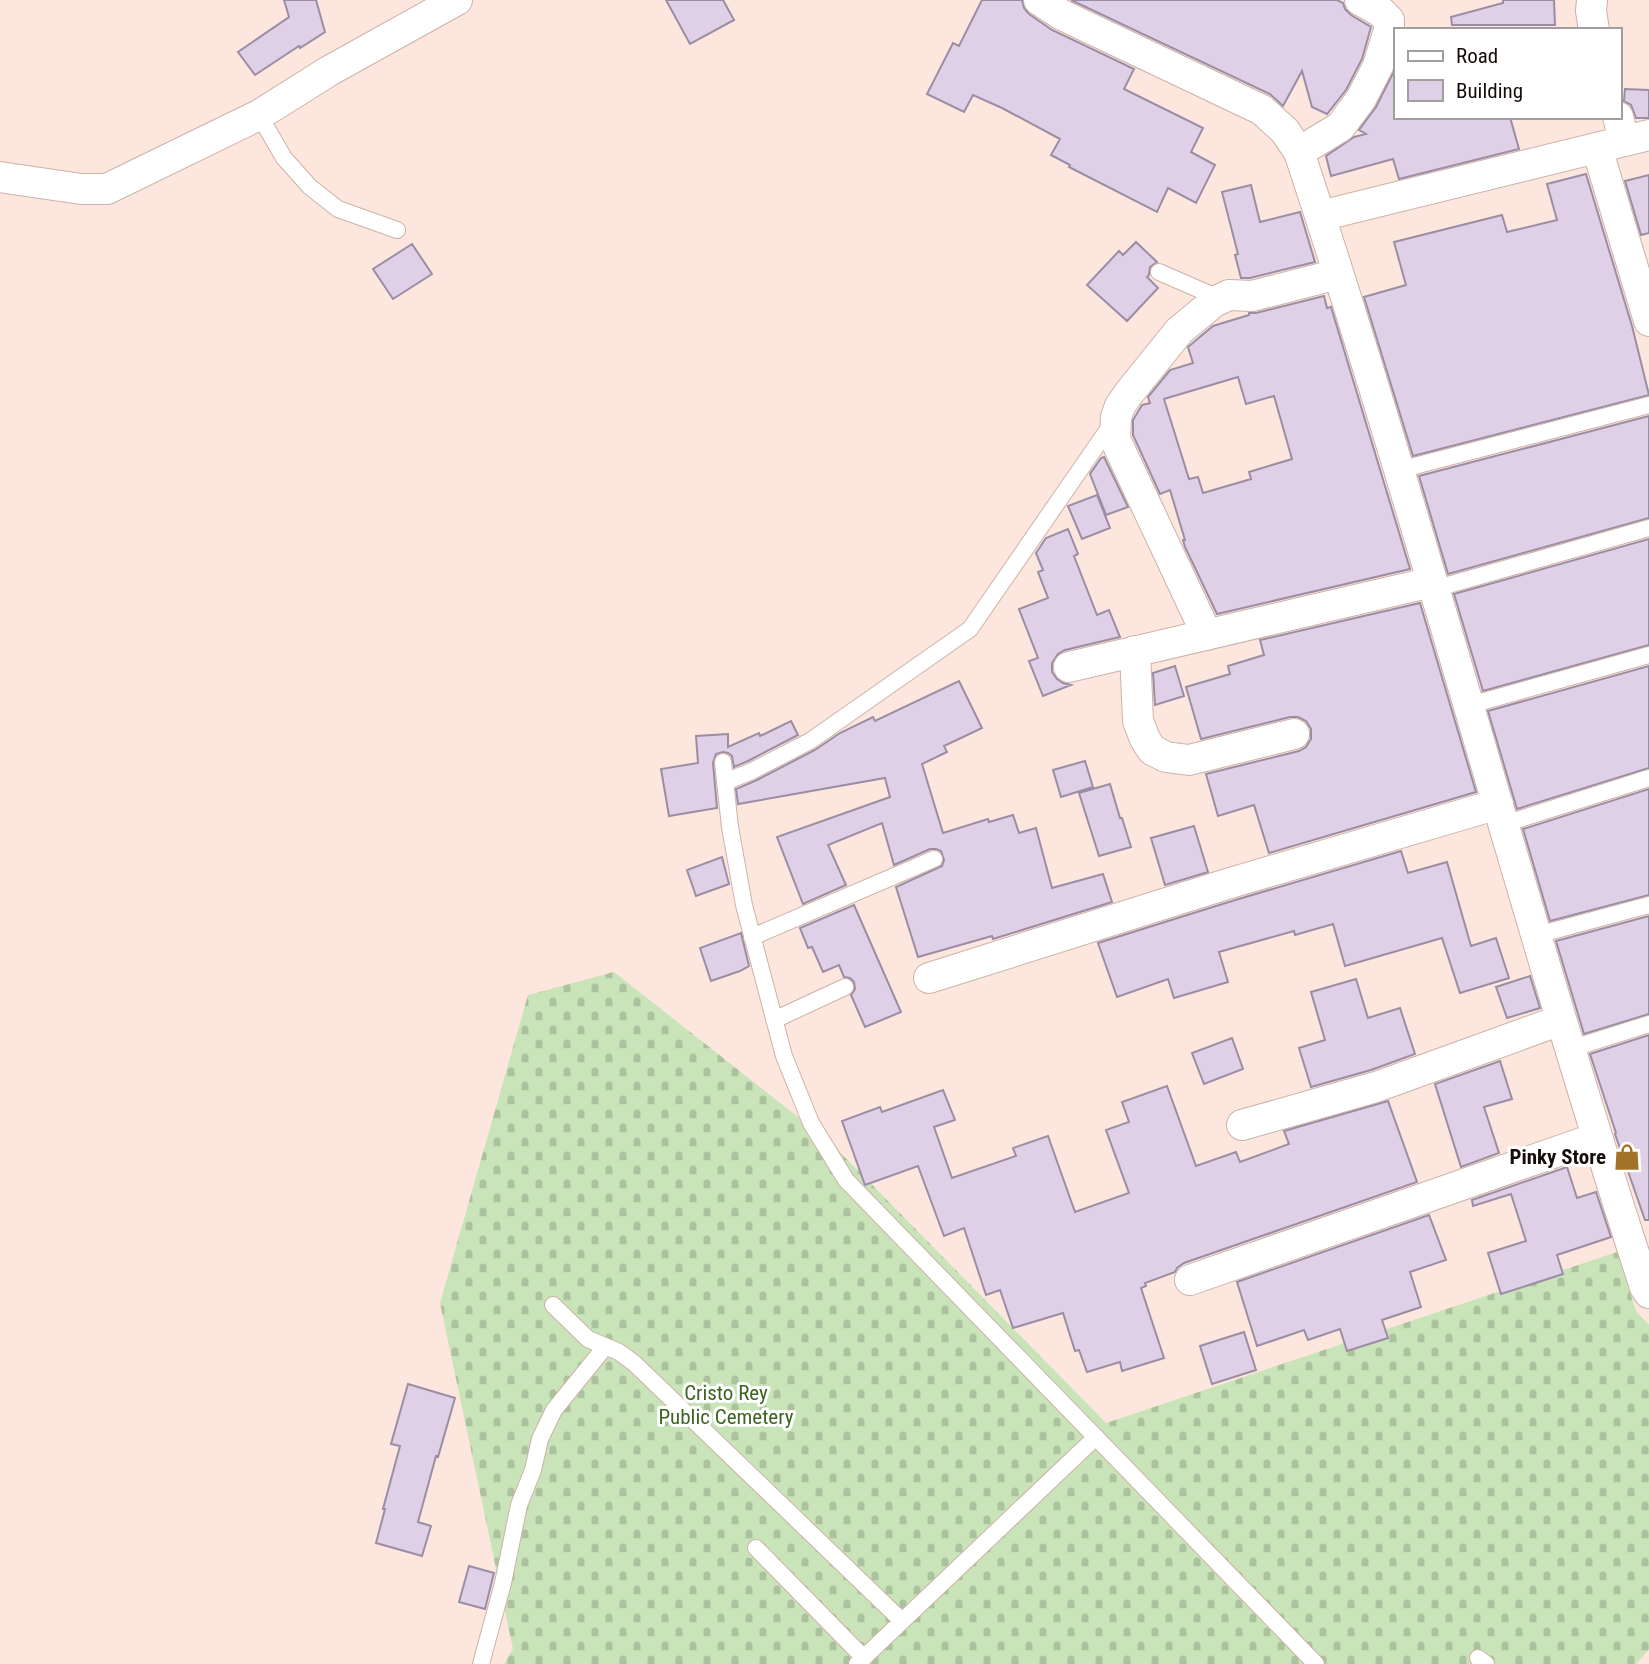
<svg xmlns="http://www.w3.org/2000/svg" width="1649" height="1664" font-family="'Roboto Condensed',sans-serif">
  <style>
    .cemetery { fill: url(#cemetery-stones) }
    .building { fill: #dfd0e7; stroke: #9b8da3; stroke-width: 2; fill-rule: evenodd }
    .lines { fill: none; stroke-linecap: round; stroke-linejoin: round }
    .service-casing { stroke: #cdb2a7; stroke-width: 18 }
    .minor-casing { stroke: #cdb2a7; stroke-width: 32 }
    .service { stroke: #fff; stroke-width: 16 }
    .minor { stroke: #fff; stroke-width: 30 }
    .labels { text-anchor: middle; stroke-width: 6; stroke-linejoin: round; paint-order: stroke }
    .poi-label { font-size: 21px; font-weight: bold; fill: #160d09; stroke: #fff; text-anchor: end }
    .park-label { font-size: 21px; fill: #3d6421; stroke: #fff }
  </style>
  <defs>
    <pattern id="cemetery-stones" width="16" height="16" patternUnits="userSpaceOnUse" patternTransform="scale(1.75)"><rect width="16" height="16" fill="#c9e4b9"/><path d="M2 7V4a2 2 0 0 1 4 0v3zM10 15v-3a2 2 0 0 1 4 0v3z" fill="#acc29e"/></pattern>
  </defs>
  <rect width="100%" height="100%" fill="#fde6dd"/>
  <path class="cemetery" d="M614 972 831 1143 1106 1423 1617 1252 1636 1311 1649 1325V1649L1636 1664H504L513 1649 440 1303 528 995Z"/>
  <path class="building" d="M284 0H316L325 32 300 48 299 46 255 75 238 52 289 17Z
    M666 0H723L734 20 690 44Z
    M982 0H1022L1024 8 1029 14 1052 30 1134 69 1124 89 1203 128 1191 152 1215 165 1196 203 1168 188 1157 212 1069 167 1070 165 1051 155 1060 139 1002 108 973 95 964 112 927 94 953 43 959 46Z
    M1071 0H1337L1343 3 1345 9 1351 15 1371 27 1362 59 1346 90 1327 114 1312 107 1302 71 1283 106 1270 94Z
    M1503 0H1554L1555 25H1452L1451 17 1503 3Z
    M1395 69V117H1510L1519 149 1399 179 1393 159 1331 176 1326 156 1354 137 1366 134 1359 130 1376 107Z
    M1625 89 1649 90V118H1636L1631 105 1624 101Z
    M1586 174 1632 326 1649 395 1413 456 1364 297 1406 285 1394 242 1502 215 1507 232 1557 220 1547 184Z
    M1649 175V233L1641 235 1625 181Z
    M1251 185 1260 222 1300 212 1315 262 1250 278H1241L1235 255 1238 254 1222 192Z
    M1136 242 1157 262 1150 267 1149 275 1147 277 1158 288 1127 321 1087 285 1119 251 1123 255Z
    M412 244 432 274 393 299 373 269Z
    M1324 296 1327 308 1331 307 1410 569 1217 614 1185 547 1183 540H1185L1170 490 1160 494 1133 435V420L1142 405 1150 403 1148 397 1170 370 1193 363 1188 347 1213 326 1249 315V313H1256ZM1238 377 1246 404 1274 396 1292 459 1249 472 1251 479 1203 493 1198 477 1189 479 1164 399Z
    M1649 416V518L1448 574 1419 476Z
    M1104 457 1128 507 1106 515 1090 474 1101 458Z
    M1097 495 1110 528 1082 539 1068 506Z
    M1068 529 1078 554 1074 556 1097 615 1109 610 1120 637 1065 650 1058 654 1052 663V672L1057 679 1063 683 1071 685 1043 696 1029 661 1038 658 1019 609 1048 598 1038 572 1043 570 1036 553 1046 538Z
    M1649 539V645L1483 691 1454 594Z
    M1420 603 1476 792 1269 853 1254 805 1218 816 1206 774 1299 751 1306 747 1311 739V729L1306 721 1298 717H1290L1201 739 1186 687 1230 674 1228 666 1264 655 1260 640Z
    M1175 666 1184 696 1155 705 1153 673Z
    M1649 666V768L1517 809 1488 711Z
    M959 681 982 728 944 746 947 752 922 764 943 833 988 819 989 822 1013 815 1019 833 1036 828 1052 888 1103 874 1112 902 993 939 992 936 918 957 896 887 942 866 944 860 941 851 936 849H930L894 865 882 823 828 845 846 885 803 904 777 837 890 797 885 778 738 804 736 789 757 780 815 750 840 733 873 717 875 721Z
    M791 721 798 735 748 761 734 767 732 756 728 753 723 752 716 754 713 763 717 808 669 816 661 769 698 763 696 736 728 734V747L759 733 760 736Z
    M1085 761 1093 787 1061 797 1053 770Z
    M1110 784 1120 818H1122L1131 847 1099 856 1079 793Z
    M1649 789V895L1550 921 1523 829Z
    M1194 826 1208 872 1165 885 1151 838Z
    M1401 851 1408 873 1447 862 1471 946 1496 938 1509 978 1460 993 1442 938 1345 966 1333 924 1295 935 1294 931 1219 952 1228 982 1174 998 1168 979 1117 997 1098 943 1232 901Z
    M722 857 729 884 696 896 687 870Z
    M854 905 901 1012 865 1027 851 995 855 989 854 982 850 978 844 977 839 965 823 972 812 947 808 948 800 928Z
    M1649 916V1014L1584 1034 1556 941Z
    M741 933 749 966 740 971 711 981 700 948Z
    M1530 976 1540 1008 1507 1018 1496 987Z
    M1356 979 1368 1018 1400 1008 1415 1054 1371 1070 1311 1087 1299 1048 1325 1040 1311 992Z
    M1649 1035V1220H1645L1615 1134 1616 1133 1590 1054Z
    M1232 1038 1243 1069 1204 1084 1192 1053Z
    M1500 1061 1512 1099 1484 1107 1499 1153 1461 1167 1435 1084Z
    M1167 1086 1196 1166 1236 1152 1240 1162 1289 1144 1284 1131 1388 1101 1417 1182 1184 1263 1177 1268 1175 1272 1145 1283 1146 1286 1141 1288 1164 1358 1122 1371 1120 1362 1087 1372 1079 1350 1075 1351 1063 1313 1013 1328 1000 1290 986 1295 964 1228 944 1236 918 1166 865 1185 842 1121 880 1107 882 1112 943 1090 955 1120 934 1127 952 1178 1016 1156 1013 1148 1048 1136 1075 1212 1129 1193 1106 1130 1129 1122 1122 1102Z
    M1567 1167 1577 1198 1596 1192 1611 1237 1557 1255 1563 1274 1501 1294 1488 1253 1526 1241 1511 1194 1473 1206 1472 1200Z
    M1429 1215 1446 1260 1410 1272 1421 1307 1382 1320 1388 1338 1347 1351 1340 1329 1308 1340 1304 1330 1257 1346 1237 1282Z
    M1244 1332 1256 1370 1212 1384 1200 1346Z
    M408 1384 455 1398 438 1457 436 1456 418 1522 431 1526 422 1556 376 1543 385 1509H383L400 1446 391 1444Z
    M469 1566 494 1573 485 1609 459 1602Z"/>
  <g class="lines">
    <defs>
      <path id="service" d="M259 115 284 158 310 187 338 209 397 230
        M1159 272 1221 299
        M1399 470 1649 405
        M1434 589 1649 528
        M1470 705 1649 655
        M723 762 730 827 744 905 784 1056 811 1123 846 1180 1316 1664
        M725 782 752 771 810 741 970 629 1113 422
        M1504 824 1649 778
        M1537 935 1649 905
        M752 937 934 859
        M774 1020 845 987
        M1570 1049 1649 1024
        M553 1305 588 1339 619 1352 634 1363 902 1621
        M756 1548 864 1658
        M1478 1658 1486 1664
        M481 1664 503 1583 519 1505 533 1470 540 1439 554 1410 605 1347
        M857 1664 1096 1437"/>
      <path id="minor" d="M1039 0 1062 15 1262 110 1285 131 1299 152C1424 528 1522 911 1645 1287L1649 1293
        M1592 0 1591 11 1594 30
        M1618 117 1624 141
        M1597 148 1649 321
        M1299 152 1340 127 1361 99 1378 66 1389 30V20L1381 12 1360 0
        M0 177 81 189H107L259 115 329 71 457 0
        M1320 216 1649 135
        M1207 635 1115 439 1116 417 1120 406 1129 393 1179 331 1214 302 1229 295 1252 296 1338 274
        M1135 651 1138 721 1145 739 1152 750 1166 757 1189 760 1294 734
        M1069 667 1432 582
        M929 978 1227 884 1498 804
        M1242 1125 1376 1087 1561 1020
        M1190 1280 1596 1138"/>
    </defs>
    <use href="#service" class="service-casing"/>
    <use href="#minor" class="minor-casing"/>
    <use href="#service" class="service"/>
    <use href="#minor" class="minor"/>
  </g>
  <defs>
    <symbol id="shop-bare" viewBox="-9 -9 18 18"><path d="M-5-2.5h2.3a2.7 3.5 0 0 1 5.4 0H5L5.5 6h-11ZM-1.5-2.5h3a1.5 2.3 0 0 0-3 0Z" fill="#a27326" stroke="#fff" stroke-width="2.5" paint-order="stroke"/></symbol>
  </defs>
  <g fill-rule="evenodd">
    <use href="#shop-bare" x="1608" y="1138" width="38" height="38"/>
  </g>
  <g class="labels">
    <g class="poi-label">
      <text x="1606" y="1164">Pinky Store</text>
    </g>
    <g class="park-label">
      <text x="726" y="1400">Cristo Rey<tspan x="726" dy="24">Public Cemetery</tspan></text>
    </g>
  </g>
  <rect x="1394" y="28" width="228" height="91" fill="#ffffff" stroke="#a29e9d" stroke-width="2"/>
  <rect x="1408" y="51" width="35" height="10" fill="#ffffff" stroke="#a29e9d" stroke-width="2"/>
  <text x="1456" y="63" font-size="21" fill="#160d09">Road</text>
  <rect x="1408" y="80" width="35" height="21" fill="#dfd0e7" stroke="#a29e9d" stroke-width="2"/>
  <text x="1456" y="98" font-size="21" fill="#160d09">Building</text>
</svg>
